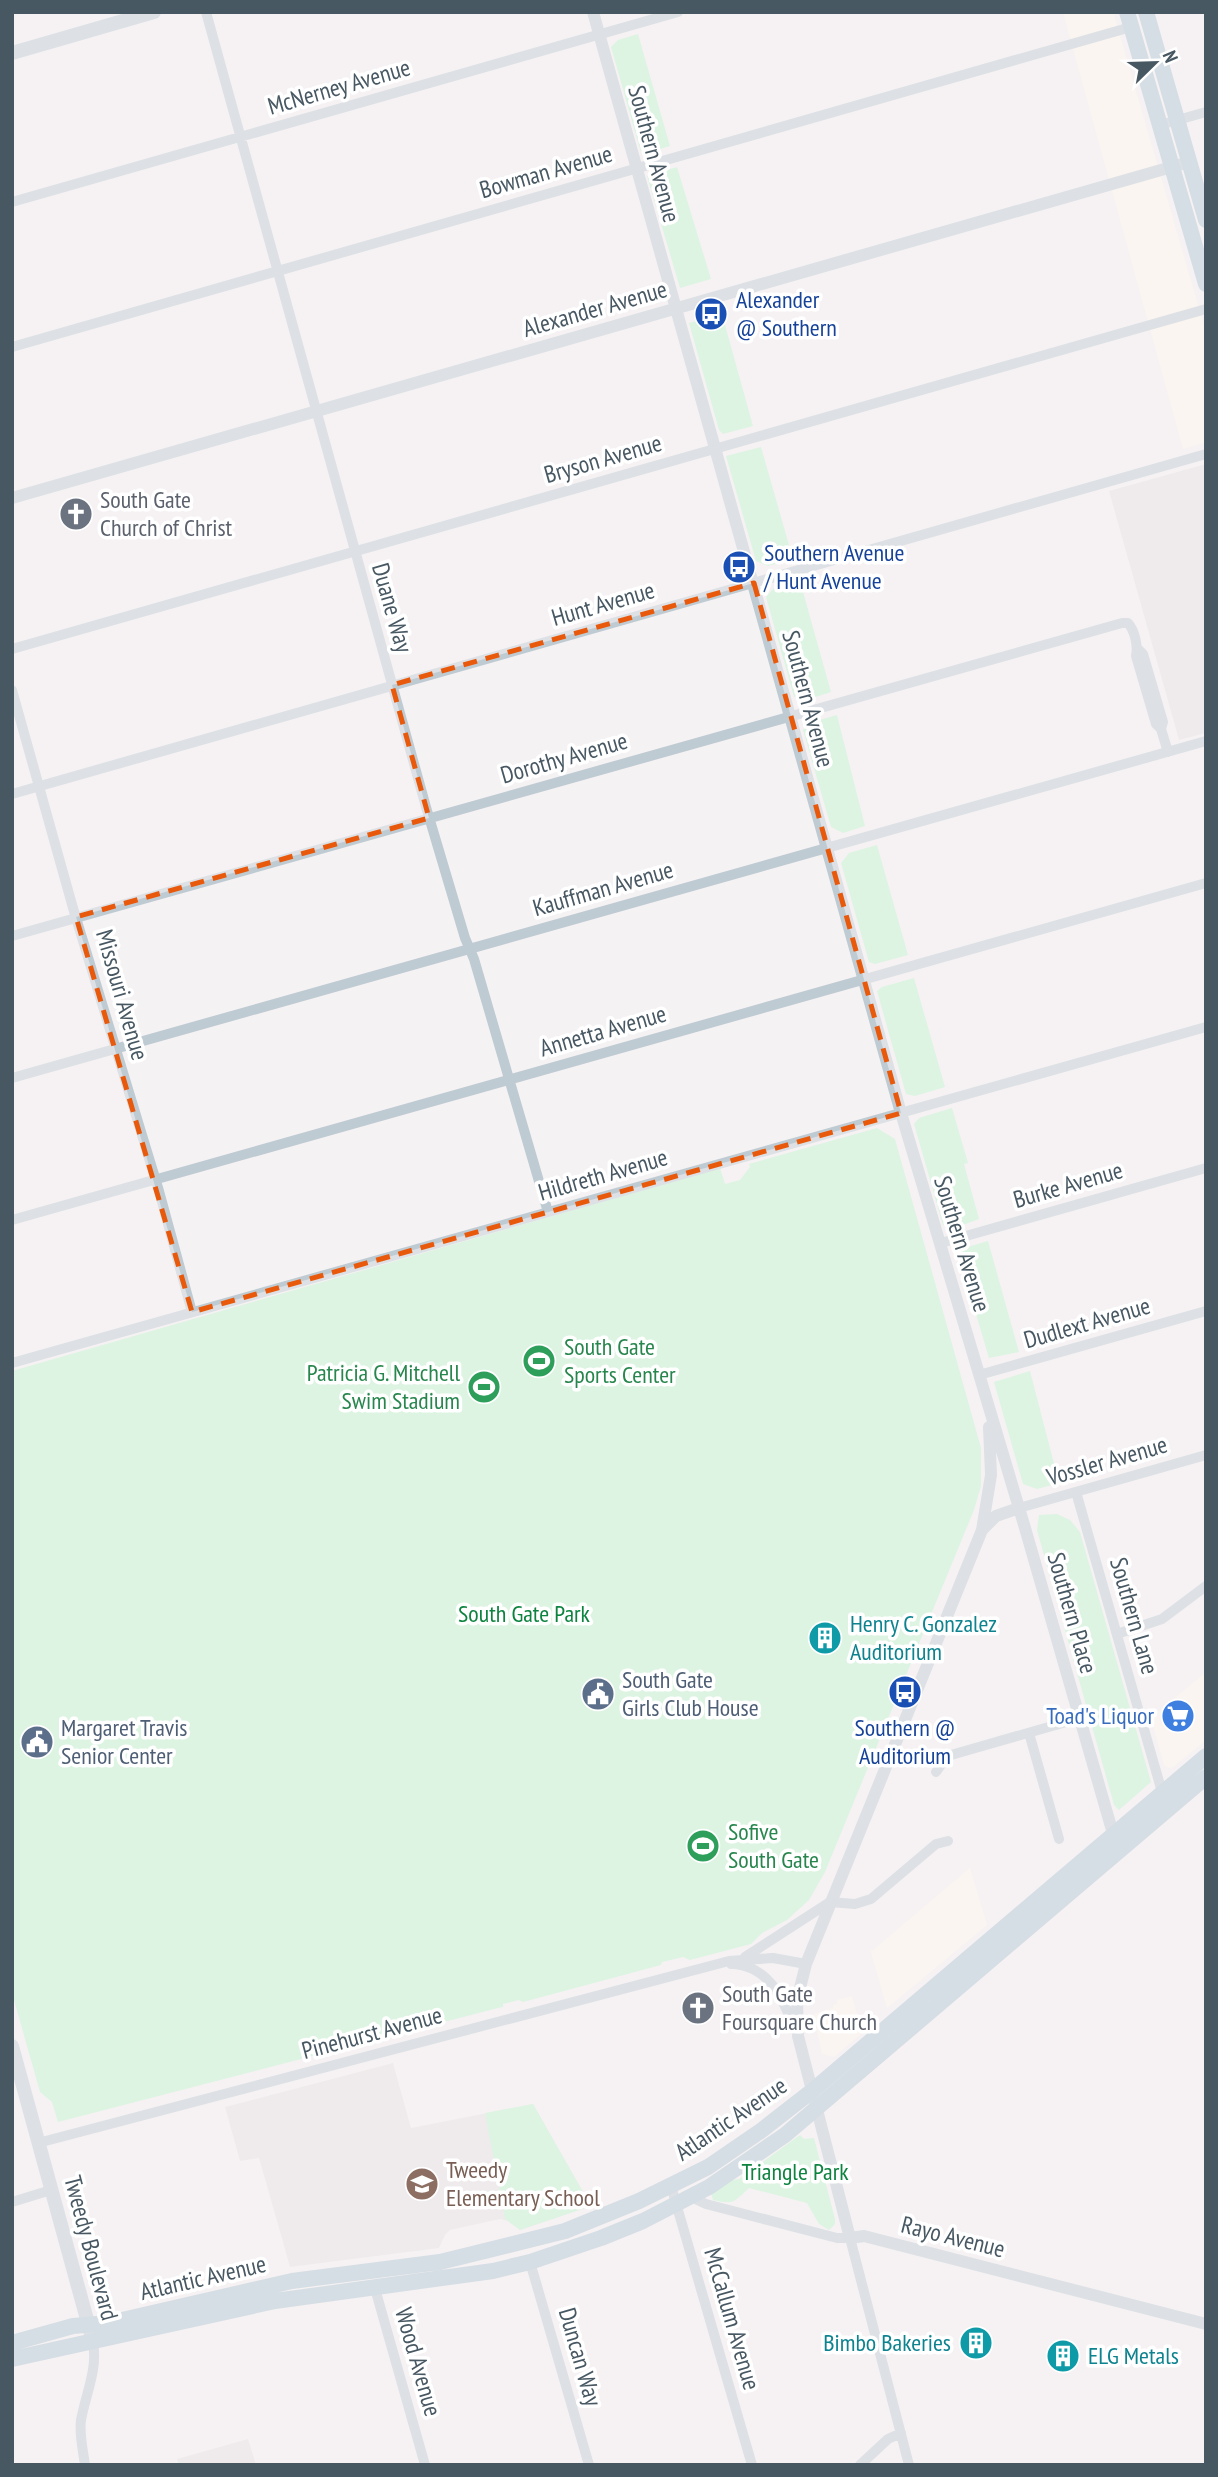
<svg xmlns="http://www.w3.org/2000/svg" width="1218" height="2477" font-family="'PT Sans Narrow',sans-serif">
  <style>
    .commercial { fill: #fef8ed }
    .education { fill: #e6e3e5 }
    .green { fill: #bef5cf }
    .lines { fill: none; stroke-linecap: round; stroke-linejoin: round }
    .minor { stroke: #bfcbd3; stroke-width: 10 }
    .tertiary { stroke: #bfcbd3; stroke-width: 12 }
    .secondary { stroke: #bfcdd8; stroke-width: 14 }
    .primary { stroke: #b0c5d4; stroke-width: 16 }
    .marked { fill: none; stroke: #e8590c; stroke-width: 5; stroke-dasharray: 14 9; stroke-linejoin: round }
    .labels { text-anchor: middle; stroke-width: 7; stroke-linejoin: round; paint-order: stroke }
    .street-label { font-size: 24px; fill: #485863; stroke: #fff }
    .transit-label { font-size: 24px; fill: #164399; stroke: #fff; text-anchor: start }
    .worship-label { font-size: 24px; fill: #5b616d; stroke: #fff; text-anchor: start }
    .leisure-label { font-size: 24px; fill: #27864d; stroke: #fff; text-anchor: start }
    .park-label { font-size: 24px; fill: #0c833f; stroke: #fff }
    .culture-label { font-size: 24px; fill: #0d838f; stroke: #fff; text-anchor: start }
    .service-label { font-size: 24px; fill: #4e5e75; stroke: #fff; text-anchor: start }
    .shop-label { font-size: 24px; fill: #366cbe; stroke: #fff; text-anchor: end }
    .education-label { font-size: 24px; fill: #785e54; stroke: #fff; text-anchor: start }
  </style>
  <rect width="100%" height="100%" fill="#f5f2f3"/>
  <path class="commercial" d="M1063 12H1113L1206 333V442L1183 449Z
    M1206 1672V1740L1173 1767 1168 1768 1164 1765 1151 1718Z
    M970 1868 987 1925 887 2008 870 1949 872 1951Z
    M852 1996 862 2033 834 2057 822 2054 814 2014 833 2008V2005L837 2004V2000Z"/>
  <path class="education" d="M1206 464V733L1179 740 1109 491Z
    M393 2063 411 2128 533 2104 591 2206 520 2230 509 2221 500 2219 450 2230 445 2235 439 2248 290 2267 259 2158 240 2161 225 2107Z
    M248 2439 256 2465H179L177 2459Z"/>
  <path class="green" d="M638 34 670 146 644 154 640 149 611 47 618 40Z
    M677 167 711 279 680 288 647 176Z
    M722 314 753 426 723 434 719 430 689 323Z
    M761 447 793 559 768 566 756 561 726 456Z
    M800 581 831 692 806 700 794 697 766 597 774 588Z
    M837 715 865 826 843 833 831 827 803 730 812 722Z
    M877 845 908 955 875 964 869 962 841 863 849 853Z
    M914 978 945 1087 915 1096 906 1094 877 991 882 987Z
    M952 1108 968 1163 964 1164 979 1219 952 1229 943 1225 914 1124 919 1118Z
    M877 1128 895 1139 981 1448V1486L974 1510 825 1872 809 1900 787 1920 762 1933 751 1944 690 1960 683 1957 662 1962 661 1965 523 2002 519 2000 503 2004V2007L498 2008 58 2122 52 2102 40 2092 12 1993V1371L720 1168 725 1184 740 1180 750 1167 749 1164Z
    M988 1241 1019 1352 989 1358 957 1250Z
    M1030 1371 1059 1483 1037 1489 1023 1484 994 1382Z
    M1057 1514 1070 1520 1080 1532 1151 1782 1119 1810 1114 1805 1037 1530 1039 1515Z
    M533 2104 591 2206 520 2230 505 2219 485 2113Z
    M800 2135 804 2139 814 2138 835 2219V2224L829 2230 819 2224 807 2203 749 2188C734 2202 734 2205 713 2200L711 2193 733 2180 739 2179Z"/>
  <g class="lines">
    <path class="minor" d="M206 12 426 807 465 938 474 959 548 1212
      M1160 125 1206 112
      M12 202 678 12
      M12 347 1131 27
      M1137 648 1143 654 1163 722 1161 729 1168 752
      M12 649 1206 309
      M12 690 73 908 159 1191 192 1312
      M12 794 1206 454
      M12 936 1122 623H1128C1135 631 1138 646 1136 656L1156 724 1161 729
      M12 1078 1206 741
      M12 1220 1206 883
      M941 1243 1206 1168
      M12 1363 1206 1027
      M979 1375 1206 1311
      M1076 1492 1162 1792
      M1019 1508 1206 1455
      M1117 1634 1162 1619 1206 1586
      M1029 1733 1059 1839
      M936 1772 943 1762 951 1755 1080 1718
      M745 1957 830 1902 855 1904 871 1899 936 1844 948 1841
      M731 1964C770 1965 783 2000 796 2031
      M38 2143 729 1961 773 1958 806 1964
      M671 2186 752 2465
      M691 2197 706 2204 837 2238H850L909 2465
      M12 2202 51 2190
      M530 2262 589 2465
      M374 2285 425 2465
      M85 2465C83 2450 79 2434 81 2420 86 2393 98 2369 93 2342
      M860 2465 888 2439 901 2433"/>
    <path class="tertiary" d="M593 12 901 1113 1025 1528 1118 1851
      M12 498 1189 162
      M989 1427 991 1475 982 1530 806 1964 797 2000 798 2036 850 2238 864 2236 1206 2324
      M982 1530 996 1516 1019 1508"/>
    <path class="secondary" d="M12 53 154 12
      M12 2046 91 2334"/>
    <path class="primary" d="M1127 12 1206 284
      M1146 12 1206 220
      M12 2343 73 2326 109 2323 292 2281 440 2262 565 2231 639 2201 708 2167 762 2130 812 2091 1206 1756
      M12 2359 275 2301 493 2271 530 2262 601 2238 643 2221 709 2187 785 2135 1206 1777"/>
  </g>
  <path d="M0 0H1218V2477H0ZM754 583 901 1113 192 1312 76 917 429 818 392 685Z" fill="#f5f2f3" fill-opacity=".55" fill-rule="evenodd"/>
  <path class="marked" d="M754 583 901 1113 192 1312 76 917 429 818 392 685Z"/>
  <defs>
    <symbol id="bus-disc" viewBox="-11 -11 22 22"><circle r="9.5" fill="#1a4fb4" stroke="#fff"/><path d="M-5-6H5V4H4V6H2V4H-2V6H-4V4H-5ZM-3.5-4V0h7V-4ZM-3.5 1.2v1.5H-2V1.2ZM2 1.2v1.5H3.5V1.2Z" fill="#fff"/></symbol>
    <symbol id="church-disc" viewBox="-11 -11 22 22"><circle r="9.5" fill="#6b7280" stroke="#fff"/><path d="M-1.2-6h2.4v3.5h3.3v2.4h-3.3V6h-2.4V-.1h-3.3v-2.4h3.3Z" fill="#fff"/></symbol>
    <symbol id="stadium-disc" viewBox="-11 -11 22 22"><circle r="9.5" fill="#2e9e5b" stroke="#fff"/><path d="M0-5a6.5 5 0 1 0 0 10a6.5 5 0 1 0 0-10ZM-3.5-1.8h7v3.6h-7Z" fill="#fff"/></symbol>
    <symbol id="building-disc" viewBox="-11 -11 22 22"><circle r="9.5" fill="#0f9aa8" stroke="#fff"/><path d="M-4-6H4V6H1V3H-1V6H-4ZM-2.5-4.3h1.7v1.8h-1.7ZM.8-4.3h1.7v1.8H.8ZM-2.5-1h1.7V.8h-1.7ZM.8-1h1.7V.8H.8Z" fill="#fff"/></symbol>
    <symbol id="civic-disc" viewBox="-11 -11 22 22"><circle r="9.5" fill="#5c6f8a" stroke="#fff"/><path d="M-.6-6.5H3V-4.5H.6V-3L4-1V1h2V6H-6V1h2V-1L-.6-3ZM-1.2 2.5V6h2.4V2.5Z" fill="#fff"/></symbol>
    <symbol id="supermarket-disc" viewBox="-11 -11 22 22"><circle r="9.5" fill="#3f7fe0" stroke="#fff"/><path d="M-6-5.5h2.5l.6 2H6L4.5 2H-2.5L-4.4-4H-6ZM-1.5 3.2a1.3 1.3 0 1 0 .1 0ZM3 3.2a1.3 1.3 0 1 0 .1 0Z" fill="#fff"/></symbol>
    <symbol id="school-disc" viewBox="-11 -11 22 22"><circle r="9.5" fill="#8d6e63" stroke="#fff"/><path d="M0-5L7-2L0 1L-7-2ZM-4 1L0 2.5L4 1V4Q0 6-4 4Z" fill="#fff"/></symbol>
  </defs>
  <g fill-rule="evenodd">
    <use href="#bus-disc" x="692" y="295" width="38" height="38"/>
    <use href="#church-disc" x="57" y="495" width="38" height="38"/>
    <use href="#bus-disc" x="720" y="548" width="38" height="38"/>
    <use href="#stadium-disc" x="520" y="1342" width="38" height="38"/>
    <use href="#stadium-disc" x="465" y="1368" width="38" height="38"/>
    <use href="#building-disc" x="806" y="1619" width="38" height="38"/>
    <use href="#bus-disc" x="886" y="1673" width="38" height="38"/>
    <use href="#civic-disc" x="579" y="1675" width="38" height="38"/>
    <use href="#supermarket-disc" x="1159" y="1697" width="38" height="38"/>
    <use href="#civic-disc" x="18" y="1723" width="38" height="38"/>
    <use href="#stadium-disc" x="684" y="1827" width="38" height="38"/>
    <use href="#church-disc" x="679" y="1989" width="38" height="38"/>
    <use href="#school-disc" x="403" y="2165" width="38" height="38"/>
    <use href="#building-disc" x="957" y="2324" width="38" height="38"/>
    <use href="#building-disc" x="1044" y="2337" width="38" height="38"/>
  </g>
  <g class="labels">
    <g class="street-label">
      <text transform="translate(339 87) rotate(-16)" y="8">McNerney Avenue</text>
      <text transform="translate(654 154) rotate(75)" y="8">Southern Avenue</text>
      <text transform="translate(546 172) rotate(-16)" y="8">Bowman Avenue</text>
      <text transform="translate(595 309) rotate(-16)" y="8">Alexander Avenue</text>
      <text transform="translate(603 459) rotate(-16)" y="8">Bryson Avenue</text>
      <text transform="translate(603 604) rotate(-16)" y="8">Hunt Avenue</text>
      <text transform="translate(392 608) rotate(74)" y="8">Duane Way</text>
      <text transform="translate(808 699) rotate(75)" y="8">Southern Avenue</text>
      <text transform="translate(564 758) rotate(-16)" y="8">Dorothy Avenue</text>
      <text transform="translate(603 889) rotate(-16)" y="8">Kauffman Avenue</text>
      <text transform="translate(122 995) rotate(74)" y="8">Missouri Avenue</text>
      <text transform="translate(603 1031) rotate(-16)" y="8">Annetta Avenue</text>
      <text transform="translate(603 1175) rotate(-16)" y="8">Hildreth Avenue</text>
      <text transform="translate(1068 1185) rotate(-16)" y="8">Burke Avenue</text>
      <text transform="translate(962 1244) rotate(73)" y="8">Southern Avenue</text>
      <text transform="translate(1087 1323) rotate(-16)" y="8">Dudlext Avenue</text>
      <text transform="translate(1107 1461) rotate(-16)" y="8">Vossler Avenue</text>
      <text transform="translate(1072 1613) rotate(74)" y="8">Southern Place</text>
      <text transform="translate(1134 1616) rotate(74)" y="8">Southern Lane</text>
      <text transform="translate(372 2033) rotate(-15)" y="8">Pinehurst Avenue</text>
      <text transform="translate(731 2119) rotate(-34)" y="8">Atlantic Avenue</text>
      <text transform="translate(953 2237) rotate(14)" y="8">Rayo Avenue</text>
      <text transform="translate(91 2248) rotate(75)" y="8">Tweedy Boulevard</text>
      <text transform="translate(203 2278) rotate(-13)" y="8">Atlantic Avenue</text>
      <text transform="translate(732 2319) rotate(74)" y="8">McCallum Avenue</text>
      <text transform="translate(580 2357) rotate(74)" y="8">Duncan Way</text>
      <text transform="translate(418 2362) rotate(74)" y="8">Wood Avenue</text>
    </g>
    <g class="transit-label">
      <text x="736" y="308">Alexander<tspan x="736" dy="28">@ Southern</tspan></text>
      <text x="764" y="561">Southern Avenue<tspan x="764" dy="28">/ Hunt Avenue</tspan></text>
      <text x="905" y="1736" text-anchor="middle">Southern @<tspan x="905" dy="28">Auditorium</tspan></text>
    </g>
    <g class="worship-label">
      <text x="100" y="508">South Gate<tspan x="100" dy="28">Church of Christ</tspan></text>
      <text x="722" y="2002">South Gate<tspan x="722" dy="28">Foursquare Church</tspan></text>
    </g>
    <g class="leisure-label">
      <text x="564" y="1355">South Gate<tspan x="564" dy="28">Sports Center</tspan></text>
      <text x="460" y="1381" text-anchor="end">Patricia G. Mitchell<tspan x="460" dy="28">Swim Stadium</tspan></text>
      <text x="728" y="1840">Sofive<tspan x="728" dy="28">South Gate</tspan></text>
    </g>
    <g class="park-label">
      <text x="524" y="1622">South Gate Park</text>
      <text x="795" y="2180">Triangle Park</text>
    </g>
    <g class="culture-label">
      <text x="850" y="1632">Henry C. Gonzalez<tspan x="850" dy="28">Auditorium</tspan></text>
      <text x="951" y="2351" text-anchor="end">Bimbo Bakeries</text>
      <text x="1088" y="2364">ELG Metals</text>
    </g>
    <g class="service-label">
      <text x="622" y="1688">South Gate<tspan x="622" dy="28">Girls Club House</tspan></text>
      <text x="61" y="1736">Margaret Travis<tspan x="61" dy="28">Senior Center</tspan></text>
    </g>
    <g class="shop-label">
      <text x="1154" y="1724">Toad's Liquor</text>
    </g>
    <g class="education-label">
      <text x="446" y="2178">Tweedy<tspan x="446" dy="28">Elementary School</tspan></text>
    </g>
  </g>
  <rect width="1218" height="2477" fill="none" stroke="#485863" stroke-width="28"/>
  <g transform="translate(1155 63) rotate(67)" stroke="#ffffff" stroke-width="5" paint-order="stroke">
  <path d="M0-5L12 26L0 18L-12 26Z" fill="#485863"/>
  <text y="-10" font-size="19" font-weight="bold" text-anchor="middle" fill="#485863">N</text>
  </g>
</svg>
